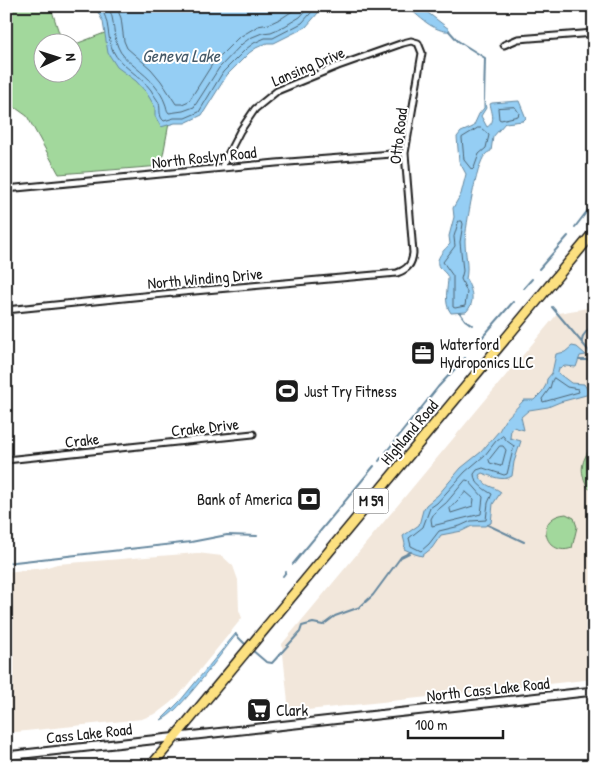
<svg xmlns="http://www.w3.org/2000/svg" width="600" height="772" font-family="'Patrick Hand',sans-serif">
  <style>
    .built { fill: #f2e7db }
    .green { fill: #a2d89c; stroke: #5f7a5c }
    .water { fill: #95cef4; stroke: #65879e }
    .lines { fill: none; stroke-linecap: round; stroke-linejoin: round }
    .shore { stroke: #4c6372; stroke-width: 1 }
    .stream { stroke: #65879e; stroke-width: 2 }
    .street-casing { stroke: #1c1c1c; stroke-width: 9 }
    .secondary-casing { stroke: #1c1c1c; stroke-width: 11 }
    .highway-casing { stroke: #1c1c1c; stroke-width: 12 }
    .street { stroke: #fff; stroke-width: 5 }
    .secondary { stroke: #fff; stroke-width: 7 }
    .highway { stroke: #fce080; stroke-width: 9 }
    .labels { text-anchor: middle; stroke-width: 4; stroke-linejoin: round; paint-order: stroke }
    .shield { fill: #fff; stroke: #606060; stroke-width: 1 }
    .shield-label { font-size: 15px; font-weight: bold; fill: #1c1c1c }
    .street-label { font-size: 16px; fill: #1c1c1c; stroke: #fff }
    .poi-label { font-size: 16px; fill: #1c1c1c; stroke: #fff; text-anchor: start }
    .water-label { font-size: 18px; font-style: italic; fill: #465a68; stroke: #fff }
  </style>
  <rect width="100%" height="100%" fill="#fff"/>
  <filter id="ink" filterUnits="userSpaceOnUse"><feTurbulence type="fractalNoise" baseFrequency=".02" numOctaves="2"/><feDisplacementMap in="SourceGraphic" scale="10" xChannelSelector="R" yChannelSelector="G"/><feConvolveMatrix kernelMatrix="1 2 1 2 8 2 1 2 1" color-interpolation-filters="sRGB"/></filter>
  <g filter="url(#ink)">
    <path class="built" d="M594 307V679L289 712 282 644 558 313Z
      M197 553 222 556 233 566 238 580 239 610 242 618 180 694 170 703 157 713 142 719 6 733V572L44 568 57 564Z"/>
    <path class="green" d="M6 6H35L52 11 62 42H42V72H72L73 45 115 29 175 91 161 166 59 174 27 116 6 101Z
      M594 448V491L588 488C580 472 580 464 590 449Z
      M566 514 574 518 577 527 572 548C546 558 532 517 566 514Z"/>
    <path class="water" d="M95 6H324L306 27 274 43H267L256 48 249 53 227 75 202 115 185 123H175L161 127 155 116V107L146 92 136 81 117 67 108 53 103 22Z
      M407 6H419L449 29 450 31C435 33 418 16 407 6Z
      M484 100 486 108 481 116 487 127C496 122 492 113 490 104L492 103 519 101 526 118 523 121 505 123 493 137 491 151C489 152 486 153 485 155 476 165 466 226 465 241 465 254 469 266 466 279 472 290 476 302 466 312L451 313C443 303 448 288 448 277 446 273 442 270 439 267 434 259 445 249 450 244L449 236 454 217 453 208 461 194 466 174 459 161 457 137 461 132 473 127 479 114 484 108Z
      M572 346 577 347 586 355 580 356 576 367 565 366 559 368 558 373 571 383 584 384 590 394 560 402 548 407 529 410 521 417 524 430 513 427 511 429 510 438 521 441 514 462 512 476C503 482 491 476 482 473L479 475C485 488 492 485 501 492L493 504 491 523 485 526H472L462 531 441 535 432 548 422 556 415 554 404 549 405 544 403 536 419 525 423 510 426 505 438 495 461 468 481 452 499 431 505 420 524 400H534L542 392 546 385 547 379 552 373 556 354 565 352Z
      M236 633V635C221 653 179 714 161 720L180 701Z"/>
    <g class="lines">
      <path class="shore" d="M100 6C111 23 106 35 113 51 120 66 140 75 151 90 153 94 157 99 159 103 161 110 158 116 164 121L174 118H185L199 112 223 72 246 49 254 43 265 38H273L302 23 317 6
        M108 6C116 22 112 33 118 47 123 61 145 72 155 86 159 91 163 97 165 103 167 107 166 110 169 113L183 111 194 107 219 68 242 44 250 38 262 33 271 32 285 26 300 17 310 6
        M116 6 121 18 124 41 127 48 151 69 161 81 176 104H182L189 101 213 63 238 38 258 26 269 24 282 18 300 6
        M515 107 519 113 518 116 501 120 499 119 498 108Z
        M478 128H481L489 135 486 148 479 154 474 168 472 170 464 160 462 138Z
        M459 221H462L463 224 460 242 463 271 461 279 467 292 465 306 455 308 453 307V276L443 262 455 246 454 237Z
        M554 378 567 387 578 389 579 392 543 402 542 399 550 388 552 381Z
        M503 436 507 441 514 446 507 474 504 475 483 468 477 470 474 474C474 483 485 490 492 494L488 503 486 520 471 521 460 526 439 531 429 544 421 551 411 546 409 538 423 527 430 508 437 503 465 472 485 455 496 441Z
        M500 446H503L506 450 502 465 500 466 490 463 489 460Z
        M466 480 469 481 483 497 481 514 432 526 431 519 434 513 446 503Z
        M466 492 474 499 473 506 451 513 450 509Z"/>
      <path class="stream" d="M449 31 458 41 485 58 484 100
        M575 227 588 210
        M539 269 568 236
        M524 288 532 279
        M552 307 589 351 590 360H579
        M460 313 465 320 472 325
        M479 341 513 302
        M582 341 583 336 594 322
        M386 452 438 387 465 358
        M379 461 381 458
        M488 525 524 542
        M6 563 191 542 227 535 257 536
        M293 564 374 466
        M283 576 286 572
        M236 635 246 645
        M252 650 266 662 272 663 300 632 302 626 313 623 323 625 335 616 360 607 373 595 401 557 411 552"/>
      <defs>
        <path id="street" d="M504 45 518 39 594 33
          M6 189 276 163 405 153
          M6 310 183 292 397 273C408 269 412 264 413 253L405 153 422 53 418 43 411 41 403 43 338 66 277 91 255 109 240 131 221 168
          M6 460 253 434"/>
        <path id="secondary" d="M6 756 594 691"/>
        <path id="highway" d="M151 766 594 232"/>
      </defs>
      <use href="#street" class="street-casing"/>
      <use href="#secondary" class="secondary-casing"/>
      <use href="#highway" class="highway-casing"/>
      <use href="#street" class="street"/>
      <use href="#secondary" class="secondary"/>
      <use href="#highway" class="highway"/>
    </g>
  </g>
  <defs>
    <symbol id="office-square" viewBox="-11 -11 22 22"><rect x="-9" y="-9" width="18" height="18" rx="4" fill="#1c1c1c" stroke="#fff"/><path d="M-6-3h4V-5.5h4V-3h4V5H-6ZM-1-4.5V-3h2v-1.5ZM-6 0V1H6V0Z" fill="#fff"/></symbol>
    <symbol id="stadium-square" viewBox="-11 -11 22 22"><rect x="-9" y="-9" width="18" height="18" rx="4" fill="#1c1c1c" stroke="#fff"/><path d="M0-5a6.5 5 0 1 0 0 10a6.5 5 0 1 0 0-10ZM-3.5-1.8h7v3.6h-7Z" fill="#fff"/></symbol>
    <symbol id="bank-square" viewBox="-11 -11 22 22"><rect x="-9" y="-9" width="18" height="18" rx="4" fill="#1c1c1c" stroke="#fff"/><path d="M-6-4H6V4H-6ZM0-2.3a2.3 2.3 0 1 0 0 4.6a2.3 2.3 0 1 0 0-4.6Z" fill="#fff"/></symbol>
    <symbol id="supermarket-square" viewBox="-11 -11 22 22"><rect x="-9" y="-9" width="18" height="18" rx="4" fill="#1c1c1c" stroke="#fff"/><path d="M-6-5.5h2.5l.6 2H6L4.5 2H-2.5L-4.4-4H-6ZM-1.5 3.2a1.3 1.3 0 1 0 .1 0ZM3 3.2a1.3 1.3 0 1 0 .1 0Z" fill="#fff"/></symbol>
  </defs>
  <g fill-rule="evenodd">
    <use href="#office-square" x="409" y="339" width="28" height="28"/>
    <use href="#stadium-square" x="273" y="377" width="28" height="28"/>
    <use href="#bank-square" x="295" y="485" width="28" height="28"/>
    <use href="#supermarket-square" x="245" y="696" width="28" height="28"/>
  </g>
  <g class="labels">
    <rect class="shield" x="353.5" y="488.5" width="35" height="25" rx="4"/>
    <g class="shield-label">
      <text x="371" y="506">M 59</text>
    </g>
    <g class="street-label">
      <text transform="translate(308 66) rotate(-23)" y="6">Lansing Drive</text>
      <text transform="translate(398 136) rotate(-83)" y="6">Otto Road</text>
      <text transform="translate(204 157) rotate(-6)" y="6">North Roslyn Road</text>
      <text transform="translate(205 278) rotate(-5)" y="6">North Winding Drive</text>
      <text transform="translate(205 427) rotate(-6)" y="6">Crake Drive</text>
      <text transform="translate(409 432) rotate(-50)" y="6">Highland Road</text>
      <text transform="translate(82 440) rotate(-6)" y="6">Crake</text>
      <text transform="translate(488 689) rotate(-6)" y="6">North Cass Lake Road</text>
      <text transform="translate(89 733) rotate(-6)" y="6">Cass Lake Road</text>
    </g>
    <g class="poi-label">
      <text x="440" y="350">Waterford<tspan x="440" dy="18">Hydroponics LLC</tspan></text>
      <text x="304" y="397">Just Try Fitness</text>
      <text x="292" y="505" text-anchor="end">Bank of America</text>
      <text x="276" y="716">Clark</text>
    </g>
    <g class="water-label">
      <text x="181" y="62">Geneva Lake</text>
    </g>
  </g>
  <rect width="600" height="772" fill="none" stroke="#fff" stroke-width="25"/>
  <rect x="12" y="12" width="575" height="747" fill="none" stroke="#1c1c1c" stroke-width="2" filter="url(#ink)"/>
  <g transform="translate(58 58) rotate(86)"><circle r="24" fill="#ffffff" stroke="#a4a4a4"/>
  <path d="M0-4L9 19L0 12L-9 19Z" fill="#1c1c1c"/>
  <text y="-8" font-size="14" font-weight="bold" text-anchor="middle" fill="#1c1c1c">N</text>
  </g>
  <path d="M408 730v8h95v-8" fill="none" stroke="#1c1c1c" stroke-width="2.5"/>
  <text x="415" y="730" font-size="15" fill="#1c1c1c" stroke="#ffffff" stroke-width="4" paint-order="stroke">100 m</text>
</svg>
